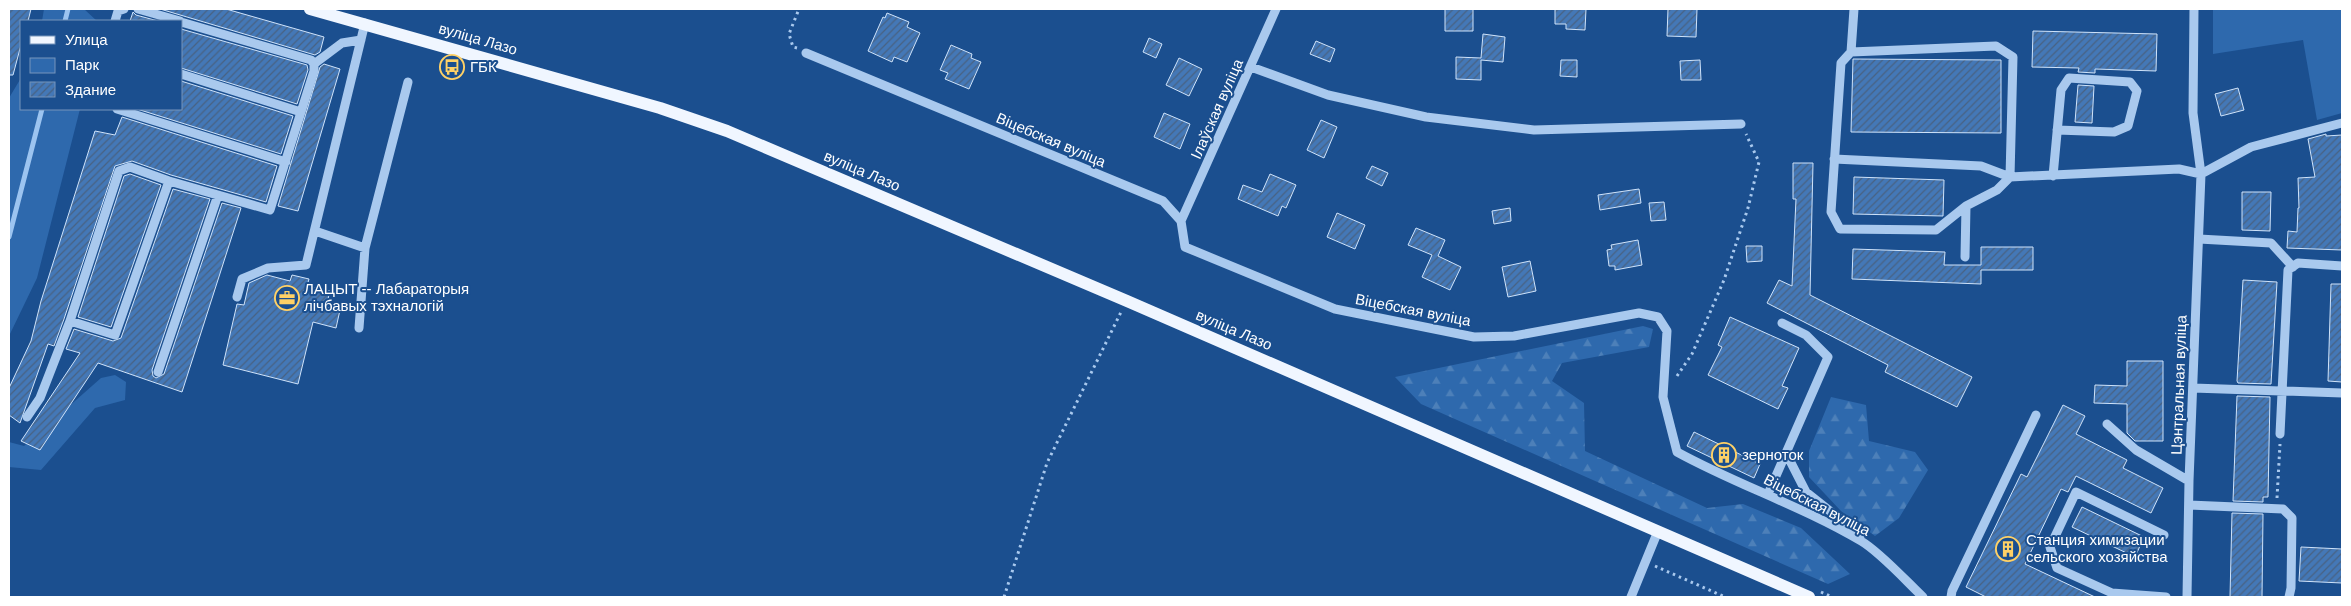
<svg xmlns="http://www.w3.org/2000/svg" width="2351" height="606" font-family="Arial,sans-serif">
  <style>
    .green { fill: #2e69ad }
    .forest { fill: url(#forest-firs) }
    .lines { fill: none; stroke-linecap: round; stroke-linejoin: round }
    .stream { stroke: #9cc4f0; stroke-width: 5 }
    .building { fill: url(#building-hatch); stroke: #cfe3fa }
    .path { stroke: #a9c9ee; stroke-width: 3; stroke-dasharray: 2.5 4; stroke-linecap: butt }
    .minor { stroke: #a9c9ee; stroke-width: 9 }
    .major { stroke: #f0f6ff; stroke-width: 12 }
    .labels { text-anchor: middle; stroke-width: 4; stroke-linejoin: round; paint-order: stroke }
    .street-label { font-size: 15px; fill: #fff; stroke: #1b4f8f }
    .poi-label { font-size: 15px; fill: #fff; stroke: #1b4f8f; text-anchor: start }
  </style>
  <defs>
    <pattern id="forest-firs" width="22" height="20" patternUnits="userSpaceOnUse" patternTransform="scale(1.25)"><rect width="22" height="20" fill="#2e69ad"/><path d="M5 1l3.5 6h-7zM16 11l3.5 6h-7z" fill="#4d80b9"/></pattern>
    <pattern id="building-hatch" width="6" height="6" patternUnits="userSpaceOnUse" patternTransform="scale(1.25)"><rect width="6" height="6" fill="#4478b7"/><path d="M-1 1l2-2M0 6l6-6M5 7l2-2" fill="none" stroke="#486282"/></pattern>
  </defs>
  <rect width="100%" height="100%" fill="#1b4f8f"/>
  <path class="green" d="M44 9H84L97 21H42Z
    M2213 9H2342V113L2317 120 2303 40 2213 54Z
    M21 78V109H80L37 278 9 336V98Z
    M115 375 126 382 125 400 95 408 41 470 9 467V442L24 446 101 378Z"/>
  <path class="forest" d="M1643 326 1653 329 1649 347 1562 363 1552 381 1584 403 1585 451 1707 508 1743 504 1801 528 1850 574 1828 584 1421 404 1395 377Z
    M1831 397 1866 405 1869 441 1915 452 1928 470 1899 518 1875 536 1841 511 1809 477V451Z"/>
  <g class="lines">
    <path class="stream" d="M65 21 68 9
      M9 237 42 109"/>
  </g>
  <path class="building" d="M9 9H31L28 21H21V45L13 75H9Z
    M160 9H226L324 37 320 52 315 55Z
    M1445 9H1473V31H1445Z
    M1555 9H1586L1585 30 1566 29V24H1555Z
    M1668 9H1697L1696 37 1667 36Z
    M133 12 136 15 158 21H130Z
    M887 13 909 22 907 27 920 33 907 62 894 57 892 62 868 51 883 17 885 18Z
    M181 29 307 65 308 70 297 104 181 68Z
    M2033 31 2157 34 2156 71 2095 69V73L2078 72 2079 68 2032 67Z
    M1483 34 1505 37 1503 62 1481 60V80L1456 79V57L1481 58Z
    M1149 38 1162 44 1156 58 1143 52Z
    M1316 41 1335 49 1330 62 1310 54Z
    M951 45 972 54 971 58 981 62 969 89 945 79 948 73 940 70Z
    M1179 58 1202 69 1189 96 1166 85Z
    M1853 59 2001 60V133L1851 132Z
    M1561 60H1577V77L1560 76Z
    M1700 60 1701 80H1681L1680 61Z
    M324 64 340 69 298 211 278 206 320 67Z
    M181 81 293 116 281 154 137 109H181Z
    M2078 85 2094 86 2092 123 2075 122Z
    M2238 88 2244 110 2221 116 2215 94Z
    M1164 113 1190 124 1180 149 1154 137Z
    M122 117 277 166 266 202 171 175 132 161 115 166 64 319 54 346 48 344 20 423 9 415V388L31 341 41 301 95 131 115 135Z
    M1321 120 1337 127 1324 158 1307 150Z
    M2326 134V136L2342 135V250L2287 248 2288 231 2297 232 2298 208H2299L2298 178 2315 177 2308 139Z
    M1793 163H1813L1810 295 1972 377 1957 407 1885 372 1888 365 1767 303 1779 280 1792 286 1796 199H1793Z
    M1372 166 1388 173 1382 186 1366 178Z
    M130 174 161 185 111 327 78 317 124 176Z
    M1270 174 1296 185 1286 208 1282 206 1278 216 1238 199 1243 185 1262 192Z
    M1854 177 1944 180 1943 216 1853 214Z
    M173 189 210 199 152 370 153 376 156 378 164 374 222 203 241 208 182 392 98 363 40 450 21 441 80 353 66 349 74 329 113 341 121 338Z
    M1639 189 1641 203 1600 210 1598 195Z
    M2242 192H2271L2270 231 2242 230Z
    M1664 202 1666 220 1651 221 1649 203Z
    M1510 208 1511 221 1494 224 1492 211Z
    M1337 213 1365 225 1355 249 1327 237Z
    M1416 228 1445 240 1438 256 1461 267 1450 290 1422 277 1432 255 1408 245Z
    M1638 240 1642 265 1615 270V266H1609L1607 250 1612 249 1611 245Z
    M1746 246H1762V261L1747 262Z
    M1981 247H2033V270H1981V284L1852 279 1853 249 1945 252 1944 265H1981Z
    M1530 261 1536 291 1508 297 1502 267Z
    M267 275 290 281 292 275 309 279 307 286 330 291 326 307 340 310 336 328 313 322 298 384 223 365 237 304 244 305 249 283Z
    M2243 280 2277 282 2271 384 2238 383 2237 381Z
    M2331 284H2342V382L2328 381Z
    M1730 317 1799 348 1782 386 1788 388 1778 409 1708 375 1722 347 1718 345Z
    M2127 361H2163V441H2135L2127 433V404L2094 403 2095 385 2127 386Z
    M2237 396 2270 397 2268 497H2263V502L2233 501Z
    M2063 405 2085 416 2076 434 2127 460 2123 468 2163 488 2151 513 2076 476 2068 492 2061 489 2025 564 2095 597H1986L1966 587 2021 474 2027 477Z
    M1694 432 1760 464 1754 478 1687 446Z
    M2082 507 2144 537 2135 557 2072 527Z
    M2232 513 2263 514 2262 597H2230Z
    M2301 547 2342 549V583L2299 581Z"/>
  <g class="lines">
    <path class="path" d="M797 48 793 47 789 34 799 9
      M1677 376 1692 354 1724 280 1748 208 1759 162 1746 134
      M2277 498 2280 444
      M1655 566 1725 597
      M1821 592 1832 597
      M1004 597 1047 463 1121 312"/>
    <path class="minor" d="M138 9 180 21
      M115 21 118 11 124 9
      M1996 46 2013 57 2010 177 1997 190 1966 206 1936 230 1840 229 1831 212 1841 63 1851 52Z
      M1851 52 1854 9
      M806 53 1163 201 1181 221 1185 247 1335 309 1474 337 1514 336 1639 313 1658 317 1667 331 1663 397 1677 452C1737 485 1802 506 1861 541 1880 552 1907 582 1923 597
      M314 64 342 43 361 40
      M1251 67 1328 95 1426 117 1534 130 1741 124
      M181 74 301 112
      M117 109 286 162
      M1834 159 1981 166 2010 177 2179 169 2201 174 2251 147 2342 123
      M2053 176 2061 90 2069 78 2130 82 2137 91 2128 126 2114 132 2057 130
      M169 181 115 335 70 321 119 171 130 167 169 181 270 210 314 71V64L311 60 181 22
      M1181 221 1276 9
      M315 231 365 248 408 82
      M2199 239 2271 243 2293 267
      M1965 257 1966 206
      M237 297 242 279 268 268 306 265 365 23
      M359 328 365 248
      M158 372 218 195
      M2193 388 2342 393
      M27 417 40 398 70 321
      M2107 424 2136 450 2189 481
      M2280 434 2288 270 2298 263 2342 266
      M1786 453 1806 492 1850 527 1860 538
      M1768 494 1828 357 1806 335 1782 323
      M2189 505 2283 509 2292 518 2291 588 2289 597
      M2164 535 2076 492 2050 547 2057 568 2112 593 2166 597
      M1631 597 1658 531
      M1951 597 1952 591 2036 415
      M2187 597 2189 481 2201 174 2193 113 2194 9"/>
    <path class="major" d="M310 9 660 108 727 131 1127 301 1809 597"/>
  </g>
  <defs>
    <symbol id="bus-ring" viewBox="-11 -11 22 22"><circle r="9.5" fill="#1b4f8f" stroke="#ffd166" stroke-width="1.5"/><path d="M-5-6H5V4H4V6H2V4H-2V6H-4V4H-5ZM-3.5-4V0h7V-4ZM-3.5 1.2v1.5H-2V1.2ZM2 1.2v1.5H3.5V1.2Z" fill="#ffd166"/></symbol>
    <symbol id="office-ring" viewBox="-11 -11 22 22"><circle r="9.5" fill="#1b4f8f" stroke="#ffd166" stroke-width="1.5"/><path d="M-6-3h4V-5.5h4V-3h4V5H-6ZM-1-4.5V-3h2v-1.5ZM-6 0V1H6V0Z" fill="#ffd166"/></symbol>
    <symbol id="building-ring" viewBox="-11 -11 22 22"><circle r="9.5" fill="#1b4f8f" stroke="#ffd166" stroke-width="1.5"/><path d="M-4-6H4V6H1V3H-1V6H-4ZM-2.5-4.3h1.7v1.8h-1.7ZM.8-4.3h1.7v1.8H.8ZM-2.5-1h1.7V.8h-1.7ZM.8-1h1.7V.8H.8Z" fill="#ffd166"/></symbol>
  </defs>
  <g fill-rule="evenodd">
    <use href="#bus-ring" x="438" y="53" width="28" height="28"/>
    <use href="#office-ring" x="273" y="284" width="28" height="28"/>
    <use href="#building-ring" x="1710" y="441" width="28" height="28"/>
    <use href="#building-ring" x="1994" y="535" width="28" height="28"/>
  </g>
  <g class="labels">
    <g class="street-label">
      <text transform="translate(478 39) rotate(16)" y="5">вуліца Лазо</text>
      <text transform="translate(1217 109) rotate(-66)" y="5">Ілаўская вуліца</text>
      <text transform="translate(1051 140) rotate(23)" y="5">Віцебская вуліца</text>
      <text transform="translate(862 171) rotate(23)" y="5">вуліца Лазо</text>
      <text transform="translate(1413 310) rotate(11)" y="5">Віцебская вуліца</text>
      <text transform="translate(1234 330) rotate(23)" y="5">вуліца Лазо</text>
      <text transform="translate(2179 385) rotate(-88)" y="5">Цэнтральная вуліца</text>
      <text transform="translate(1817 505) rotate(27)" y="5">Віцебская вуліца</text>
    </g>
    <g class="poi-label">
      <text x="470" y="72">ГБК</text>
      <text x="304" y="294">ЛАЦЫТ -- Лабараторыя<tspan x="304" dy="17">лічбавых тэхналогій</tspan></text>
      <text x="1742" y="460">зерноток</text>
      <text x="2026" y="545">Станция химизации<tspan x="2026" dy="17">сельского хозяйства</tspan></text>
    </g>
  </g>
  <rect width="2351" height="606" fill="none" stroke="#ffffff" stroke-width="20"/>
  <rect x="20" y="20" width="162" height="90" fill="#1b4f8f" stroke="#7695bc"/>
  <rect x="30" y="36" width="25" height="8" fill="#f0f6ff" stroke="#7695bc"/>
  <text x="65" y="45" font-size="15" fill="#ffffff">Улица</text>
  <rect x="30" y="58" width="25" height="15" fill="#2e69ad" stroke="#7695bc"/>
  <text x="65" y="70" font-size="15" fill="#ffffff">Парк</text>
  <rect x="30" y="82" width="25" height="15" fill="url(#building-hatch)" stroke="#7695bc"/>
  <text x="65" y="95" font-size="15" fill="#ffffff">Здание</text>
</svg>
